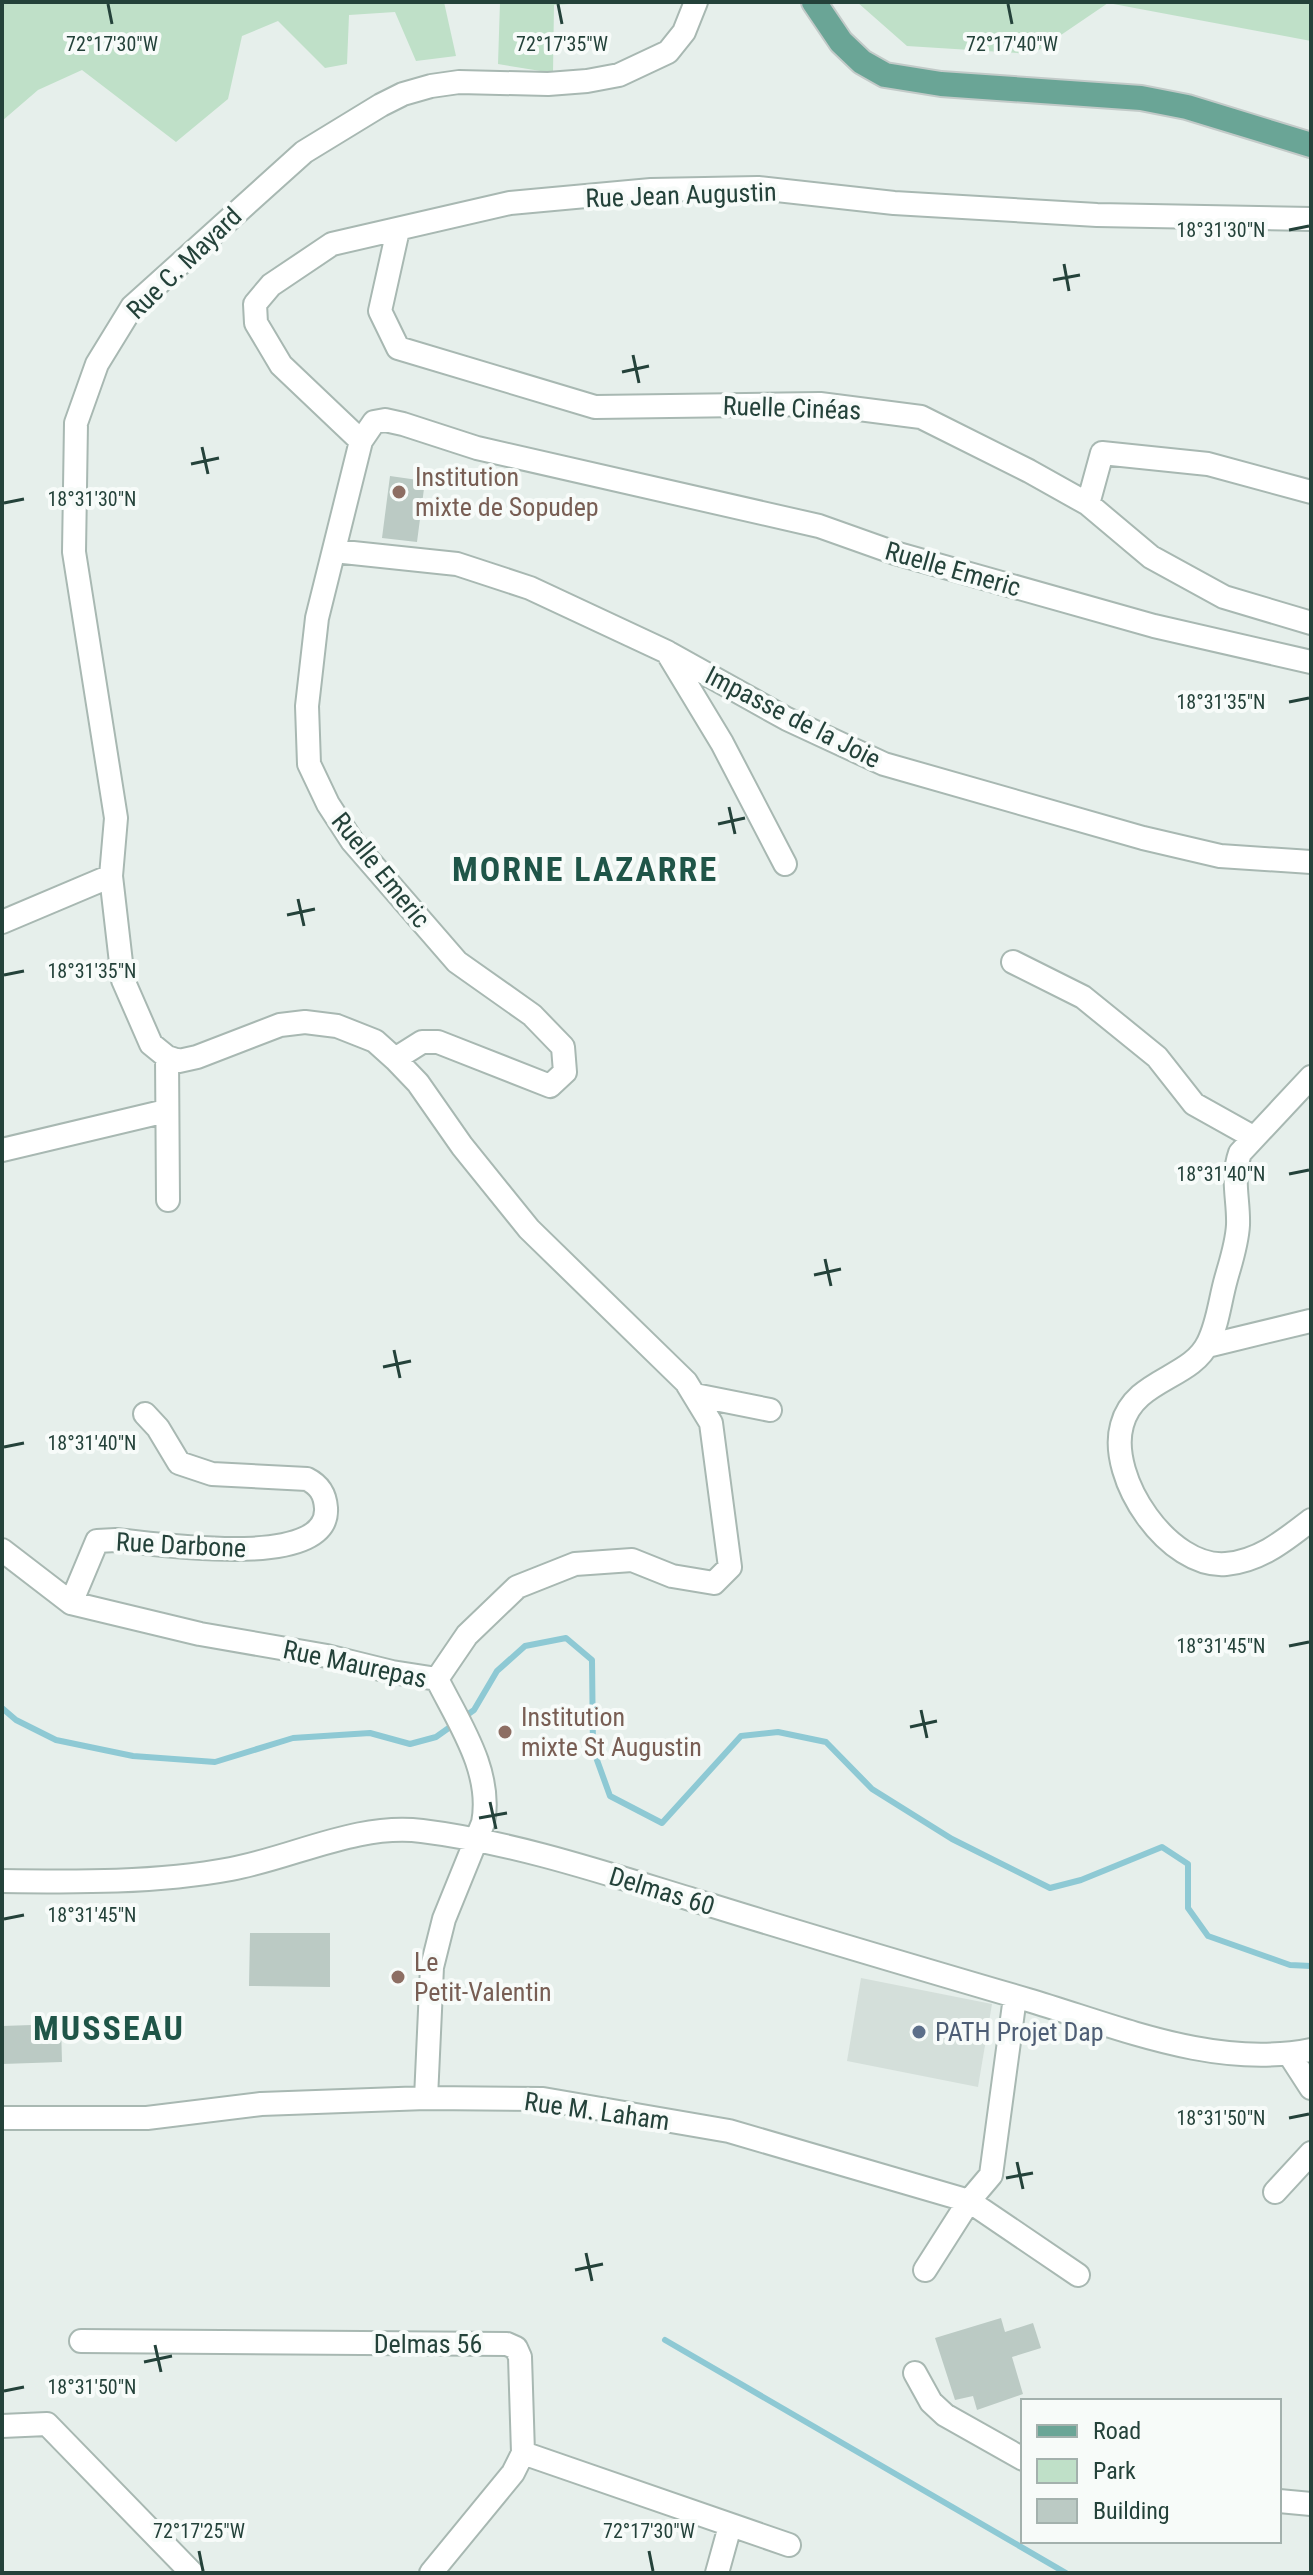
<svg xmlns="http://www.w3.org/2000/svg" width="1313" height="2575" font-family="'Roboto Condensed',sans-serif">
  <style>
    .built { fill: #d4dfda }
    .green { fill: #bfe0c8 }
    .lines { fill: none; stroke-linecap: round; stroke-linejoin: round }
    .stream { stroke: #8ec9d4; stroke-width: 6 }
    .building { fill: #bbcac4 }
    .minor-casing { stroke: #a8b8b2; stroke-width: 26 }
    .major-casing { stroke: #c2cac8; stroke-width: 28 }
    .minor { stroke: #fff; stroke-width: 22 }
    .major { stroke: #6aa596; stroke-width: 24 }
    .ticks { fill: none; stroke: #24423a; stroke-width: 3 }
    .education-dot { fill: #8d6e63; stroke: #f7fbf9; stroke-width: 3 }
    .service-dot { fill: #5c6f8a; stroke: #f7fbf9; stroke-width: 3 }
    .labels { text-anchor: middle; stroke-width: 8; stroke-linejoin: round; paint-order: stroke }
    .street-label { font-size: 26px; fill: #24423a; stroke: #f7fbf9 }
    .education-label { font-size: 26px; fill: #785e54; stroke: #f7fbf9; text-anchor: start }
    .service-label { font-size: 26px; fill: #4e5e75; stroke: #f7fbf9; text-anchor: start }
    .district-label { font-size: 34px; font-weight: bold; letter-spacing: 2px; fill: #1f5548; stroke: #f7fbf9 }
    .ticks-label { font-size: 20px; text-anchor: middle; fill: #24423a; stroke: #f7fbf9; stroke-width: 8; stroke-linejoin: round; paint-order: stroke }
  </style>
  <rect width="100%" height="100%" fill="#e6efeb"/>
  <path class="built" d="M861 1978 992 2004 978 2087 847 2061Z"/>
  <path class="green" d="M2 2H444L456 56 416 61 395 12 349 15 347 64 325 68 278 21 242 36 228 99 176 142 82 70 38 90 2 121Z
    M500 2H600L554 5 553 73 498 64Z
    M857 2H1311V41L1108 3 1033 54 907 46Z"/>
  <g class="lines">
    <path class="stream" d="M2 1708 16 1720 56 1740 133 1756 215 1762 293 1738 370 1733 410 1744 436 1737 474 1710 497 1671 525 1646 566 1638 592 1660 593 1749 610 1796 662 1823 741 1736 778 1732 826 1742 872 1789 952 1839 1050 1888 1081 1880 1162 1847 1188 1864V1908L1208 1936 1290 1965 1311 1966
      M665 2340 1066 2573"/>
  </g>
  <path class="building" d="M390 476 425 481 417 542 382 538Z
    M250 1933H330V1987L249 1986Z
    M61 2024 62 2062 2 2064V2026Z
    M1001 2318 1005 2332 1033 2323 1041 2348 1012 2357 1023 2394 977 2410 973 2396 955 2400 935 2338Z"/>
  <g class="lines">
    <defs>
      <path id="minor" d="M398 230 380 311 398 348 595 407 820 404 921 417 1029 471 1088 504 1151 557 1224 597 1311 623
        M361 441 281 365 256 323 255 304 271 285 332 244 510 203 651 190 758 188 894 203 1097 215 1311 219
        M1088 504 1102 453 1208 464 1311 492
        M334 551 457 564 530 588 667 652 787 719 884 764 1143 838 1220 856 1311 862
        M667 652 722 743 785 864
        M2 922 111 876
        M1013 962 1083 997 1157 1057 1194 1104 1253 1137
        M167 1057 168 1200
        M395 1059 375 1041 337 1026 305 1022 280 1025 197 1057 179 1061 167 1057 151 1044 123 980 111 876 116 818 74 552 76 423 97 364 132 307 304 152 381 105 403 94 431 86 459 82 548 84 587 81 619 75 668 52 684 32 696 2
        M1311 1077 1240 1153C1231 1179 1239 1200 1238 1225 1237 1244 1231 1261 1226 1279 1220 1300 1218 1324 1208 1343 1191 1379 1134 1379 1122 1425 1107 1478 1169 1569 1226 1564 1260 1561 1285 1540 1311 1520
        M2 1150 166 1111
        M1207 1346 1310 1321
        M695 1395 770 1410
        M2 1550 71 1603 200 1634 327 1656 392 1672 437 1679
        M71 1603 97 1541 116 1540C152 1543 330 1572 326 1508 325 1493 319 1485 307 1479L212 1474 179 1463 158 1428 145 1414
        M437 1679 467 1635 517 1587 575 1564 632 1560 672 1576 714 1583 730 1567 711 1423 686 1382 529 1229 462 1146 418 1083 395 1059 422 1042H438L550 1086 565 1072 563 1047 532 1015 457 962 352 841 328 804 309 764 307 706 317 618 361 441 374 422 385 420 403 424 477 448 819 526 895 553 1154 626 1311 662
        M2 1881C78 1882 156 1883 231 1869 295 1857 357 1823 422 1831 519 1843 617 1877 710 1905 816 1938 922 1969 1028 2000 1119 2027 1215 2069 1311 2050
        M1289 2054 1311 2088
        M426 2098 432 1967 444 1919 483 1823C493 1772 459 1723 437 1679
        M2 2118H147L261 2104 426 2098 543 2099 729 2131 969 2201 991 2175 1015 1997
        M1275 2192 1311 2153
        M925 2270 969 2201 1078 2275
        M81 2341 507 2344 516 2348 520 2357 523 2453 513 2473 431 2573
        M915 2373 931 2402 945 2415 1023 2459
        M2 2426 47 2424 192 2573
        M523 2453 789 2545
        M1279 2501 1311 2504
        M717 2573 730 2526"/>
      <path id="major" d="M814 2 841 42 862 62 885 75 941 84 1141 98 1187 107 1311 145"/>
    </defs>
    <use href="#minor" class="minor-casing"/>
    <use href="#major" class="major-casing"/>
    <use href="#minor" class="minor"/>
    <use href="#major" class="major"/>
  </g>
  <path class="ticks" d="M108 4 112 24M558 4 562 24M1008 4 1012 24M1289 230 1309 226M1064 264 1069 291M1053 280 1080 275M633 355 639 383M622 372 649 366M202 447 208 474M191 464 219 458M4 503 24 499M1289 702 1309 698M729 807 735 834M718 824 745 818M298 899 304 926M287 915 315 909M4 975 24 971M1289 1174 1309 1170M825 1259 831 1286M814 1275 841 1269M394 1350 400 1378M383 1367 411 1361M4 1447 24 1443M1289 1646 1309 1642M921 1710 927 1738M910 1727 937 1721M490 1802 496 1829M479 1818 507 1813M4 1919 24 1915M1289 2118 1309 2114M1017 2162 1023 2189M1006 2178 1033 2173M586 2253 592 2281M575 2270 603 2264M155 2345 161 2372M144 2362 172 2356M4 2391 24 2387M199 2551 203 2571M649 2551 653 2571"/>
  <g class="education-dot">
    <circle cx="399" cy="492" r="8"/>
    <circle cx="505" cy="1732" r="8"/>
    <circle cx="398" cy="1977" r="8"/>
  </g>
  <circle class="service-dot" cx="919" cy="2032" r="8"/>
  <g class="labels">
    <g class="street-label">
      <text transform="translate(681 195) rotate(-2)" y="9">Rue Jean Augustin</text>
      <text transform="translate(184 263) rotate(-44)" y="9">Rue C. Mayard</text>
      <text transform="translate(792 408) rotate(2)" y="9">Ruelle Cinéas</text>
      <text transform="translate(953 569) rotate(16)" y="9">Ruelle Emeric</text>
      <text transform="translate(793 717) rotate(27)" y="9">Impasse de la Joie</text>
      <text transform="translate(381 870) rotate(51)" y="9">Ruelle Emeric</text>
      <text transform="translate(181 1545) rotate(3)" y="9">Rue Darbone</text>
      <text transform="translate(355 1664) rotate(12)" y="9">Rue Maurepas</text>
      <text transform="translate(662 1891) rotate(17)" y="9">Delmas 60</text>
      <text transform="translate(597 2111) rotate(8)" y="9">Rue M. Laham</text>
      <text x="428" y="2353">Delmas 56</text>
    </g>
    <g class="education-label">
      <text x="415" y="486">Institution<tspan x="415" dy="30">mixte de Sopudep</tspan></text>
      <text x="521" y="1726">Institution<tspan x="521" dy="30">mixte St Augustin</tspan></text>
      <text x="414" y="1971">Le<tspan x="414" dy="30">Petit-Valentin</tspan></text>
    </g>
    <g class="service-label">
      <text x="935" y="2041">PATH Projet Dap</text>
    </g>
    <g class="district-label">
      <text x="585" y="881">MORNE LAZARRE</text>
      <text x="109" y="2040">MUSSEAU</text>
    </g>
  </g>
  <g class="ticks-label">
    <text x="112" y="51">72°17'30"W</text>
    <text x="562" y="51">72°17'35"W</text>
    <text x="1012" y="51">72°17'40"W</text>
    <text x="1221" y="237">18°31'30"N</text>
    <text x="92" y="506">18°31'30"N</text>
    <text x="1221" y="709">18°31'35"N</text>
    <text x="92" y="978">18°31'35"N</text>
    <text x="1221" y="1181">18°31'40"N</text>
    <text x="92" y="1450">18°31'40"N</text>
    <text x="1221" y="1653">18°31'45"N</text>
    <text x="92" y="1922">18°31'45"N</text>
    <text x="1221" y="2125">18°31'50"N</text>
    <text x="92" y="2394">18°31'50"N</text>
    <text x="199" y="2538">72°17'25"W</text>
    <text x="649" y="2538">72°17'30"W</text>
  </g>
  <rect width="1313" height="2575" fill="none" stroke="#24423a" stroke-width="8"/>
  <rect x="1021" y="2399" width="260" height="144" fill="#f7fbf9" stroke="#a3b1ad" stroke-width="2"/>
  <rect x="1037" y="2425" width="40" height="12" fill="#6aa596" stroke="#a3b1ad" stroke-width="2"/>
  <text x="1093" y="2439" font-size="24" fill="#24423a">Road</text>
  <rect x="1037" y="2459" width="40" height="24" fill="#bfe0c8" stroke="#a3b1ad" stroke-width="2"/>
  <text x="1093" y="2479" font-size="24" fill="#24423a">Park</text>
  <rect x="1037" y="2499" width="40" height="24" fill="#bbcac4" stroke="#a3b1ad" stroke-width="2"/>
  <text x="1093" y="2519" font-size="24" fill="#24423a">Building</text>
</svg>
